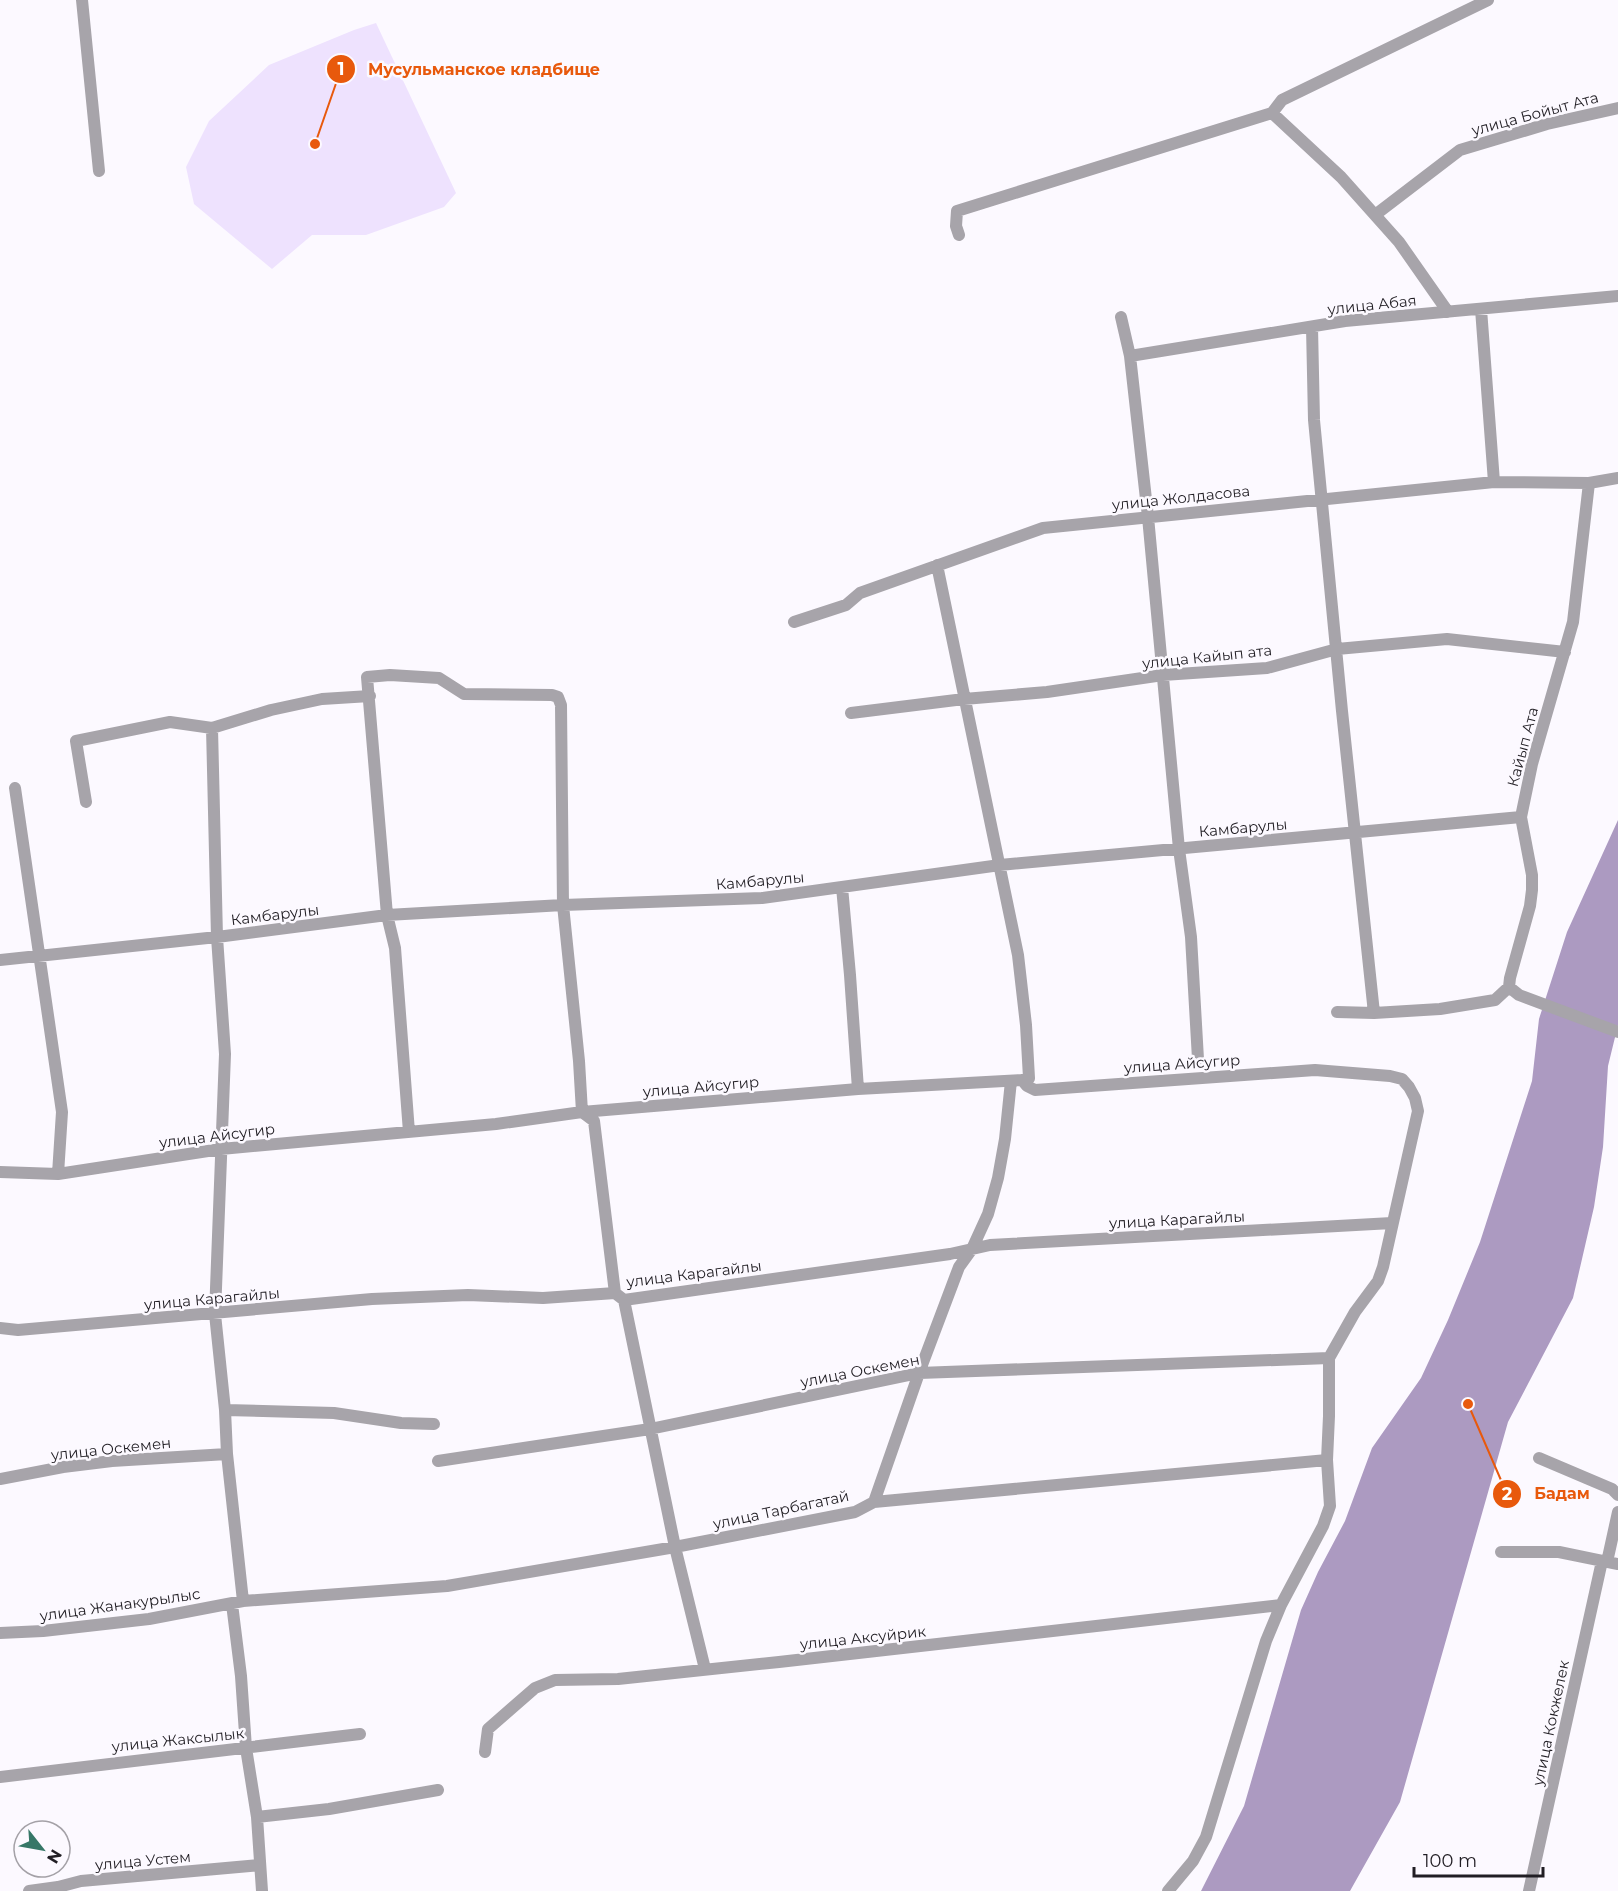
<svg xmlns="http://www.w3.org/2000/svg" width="1618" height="1891" font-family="Montserrat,sans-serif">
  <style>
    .green { fill: #eee2fe }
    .water { fill: #ac9ac1 }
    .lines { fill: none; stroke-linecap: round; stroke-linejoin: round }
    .minor { stroke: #a7a4aa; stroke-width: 12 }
    .labels { text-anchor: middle; stroke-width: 5; stroke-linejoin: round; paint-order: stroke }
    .street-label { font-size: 15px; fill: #211e24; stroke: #fcf9ff }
    .leader { fill: none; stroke: #e8590c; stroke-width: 2 }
    .callout-dot { fill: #e8590c; stroke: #fcf9ff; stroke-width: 2 }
    .mark-label { font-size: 18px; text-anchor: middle; font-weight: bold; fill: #fff }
    .callout-label { font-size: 16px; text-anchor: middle; font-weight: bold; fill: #e8590c; stroke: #fcf9ff; stroke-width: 5; stroke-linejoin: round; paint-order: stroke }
  </style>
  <rect width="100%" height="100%" fill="#fcf9ff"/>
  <path class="green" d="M376 23 456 193 444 207 366 235H312L272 269 194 204 186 167 209 121 269 65 354 30Z"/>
  <path class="water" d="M1618 820V1025L1608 1066 1603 1147 1594 1207 1573 1298 1508 1422 1400 1802 1350 1891H1201L1244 1806 1301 1610 1318 1572 1345 1521 1372 1448 1421 1378 1448 1320 1480 1242 1532 1081 1539 1019 1567 932Z"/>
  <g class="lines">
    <path class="minor" d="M82 0 99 171
      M1272 113 1341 177 1399 242 1448 312
      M1375 215 1460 150 1547 124 1618 108
      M959 235 956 226 957 211 1272 113 1282 100 1488 0
      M1481 309 1494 482
      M1121 317 1130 356 1148 517 1179 849 1191 937 1198 1059
      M1312 327 1314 420 1342 711 1374 1013
      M1130 356 1345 321 1618 296
      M1589 483 1573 622 1532 764 1521 817 1532 875V890L1530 906 1510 978 1509 987 1519 995 1618 1032
      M937 565 1018 955 1026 1025 1029 1078 1022 1080
      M794 622 846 605 860 593 1043 528 1494 482 1589 483 1618 478
      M851 713 964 699 1047 692 1163 675 1267 668 1337 649 1447 639 1565 652
      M212 728 217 937 225 1054 215 1314 225 1410 227 1454 243 1601
      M15 788 62 1112 58 1174
      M86 802 76 741 170 722 212 728 271 710 322 699 370 696
      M842 887 850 975 858 1089
      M0 960 217 937 387 915 563 905 762 898 1000 865 1521 817
      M1337 1012 1374 1013 1440 1009 1495 1000 1509 987
      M409 1132 395 948 387 915 367 677 390 675 439 678 464 694 552 695 558 697 561 705 563 905 579 1061 582 1112 594 1121 615 1293
      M0 1172 58 1174 221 1149 496 1124 582 1112 858 1089 1022 1080 1027 1086 1035 1090 1315 1070 1390 1076 1402 1079 1409 1087 1415 1098 1418 1111 1383 1267 1378 1281 1355 1312 1329 1358V1416L1327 1460 1330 1506 1323 1526 1281 1605 1266 1641 1206 1837 1193 1861 1168 1891
      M624 1300 675 1547 705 1669
      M0 1328 18 1330 372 1299 468 1295 543 1298 615 1293 624 1300 950 1254 990 1245 1392 1223
      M225 1410 334 1413 401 1423 434 1424
      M1539 1458 1612 1489 1618 1495
      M438 1461 650 1429 919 1373 1329 1358
      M0 1479 63 1467 112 1461 227 1454
      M874 1502 919 1373 959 1267 972 1249 988 1214 998 1178 1005 1139 1011 1081
      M1501 1552H1559L1618 1564
      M1607 1562 1618 1512
      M232 1604 241 1676 246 1748 257 1817 262 1891
      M0 1633 43 1631 149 1619 243 1601 447 1586 675 1547 855 1512 874 1502 1327 1460
      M485 1752 488 1729 535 1688 555 1680 618 1679 779 1662 1281 1605
      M0 1777 360 1734
      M257 1817 329 1809 438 1790
      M29 1891 58 1887 81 1881 260 1865
      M1529 1891 1602 1561"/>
  </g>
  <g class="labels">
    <g class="street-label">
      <text transform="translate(1535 114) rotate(-15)" y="5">улица Бойыт Ата</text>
      <text transform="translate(1372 305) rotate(-6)" y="5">улица Абая</text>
      <text transform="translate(1181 498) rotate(-6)" y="5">улица Жолдасова</text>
      <text transform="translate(1207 657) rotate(-6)" y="5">улица Кайып ата</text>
      <text transform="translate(1523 747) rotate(-75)" y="5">Кайып Ата</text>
      <text transform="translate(1243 828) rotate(-5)" y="5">Камбарулы</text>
      <text transform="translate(760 881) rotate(-5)" y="5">Камбарулы</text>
      <text transform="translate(275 915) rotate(-7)" y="5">Камбарулы</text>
      <text transform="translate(1182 1064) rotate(-4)" y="5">улица Айсугир</text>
      <text transform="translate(701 1087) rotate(-5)" y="5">улица Айсугир</text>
      <text transform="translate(217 1136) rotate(-7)" y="5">улица Айсугир</text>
      <text transform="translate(1177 1220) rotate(-3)" y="5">улица Карагайлы</text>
      <text transform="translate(694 1274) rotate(-7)" y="5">улица Карагайлы</text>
      <text transform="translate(212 1299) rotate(-5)" y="5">улица Карагайлы</text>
      <text transform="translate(860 1371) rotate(-11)" y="5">улица Оскемен</text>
      <text transform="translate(111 1449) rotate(-6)" y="5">улица Оскемен</text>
      <text transform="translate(781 1510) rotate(-12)" y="5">улица Тарбагатай</text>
      <text transform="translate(120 1605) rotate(-8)" y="5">улица Жанакурылыс</text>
      <text transform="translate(863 1638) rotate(-6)" y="5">улица Аксуйрик</text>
      <text transform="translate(1551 1723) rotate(-78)" y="5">улица Кокжелек</text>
      <text transform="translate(178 1740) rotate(-6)" y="5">улица Жаксылык</text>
      <text transform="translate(143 1861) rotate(-5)" y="5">улица Устем</text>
    </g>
  </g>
  <path class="leader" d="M315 144L341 69M1468 1404L1507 1494"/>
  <g class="callout-dot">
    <circle cx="315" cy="144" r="6"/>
    <circle cx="1468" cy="1404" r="6"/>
    <circle cx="341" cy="69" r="15"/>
    <circle cx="1507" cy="1494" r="15"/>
  </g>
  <g class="mark-label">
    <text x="341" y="75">1</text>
    <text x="1507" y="1500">2</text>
  </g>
  <g class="callout-label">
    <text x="484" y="75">Мусульманское кладбище</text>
    <text x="1562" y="1499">Бадам</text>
  </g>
  <g transform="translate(42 1849) rotate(121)"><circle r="28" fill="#fcf9ff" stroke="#a4a1a7" stroke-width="1.5"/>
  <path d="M0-4.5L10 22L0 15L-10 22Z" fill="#367767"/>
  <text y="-9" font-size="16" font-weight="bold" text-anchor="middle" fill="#211e24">N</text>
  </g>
  <path d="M1414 1867v9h129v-9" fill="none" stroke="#211e24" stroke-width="3"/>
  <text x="1423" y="1867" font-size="18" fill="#211e24" stroke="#fcf9ff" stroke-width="4.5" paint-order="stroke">100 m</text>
</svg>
